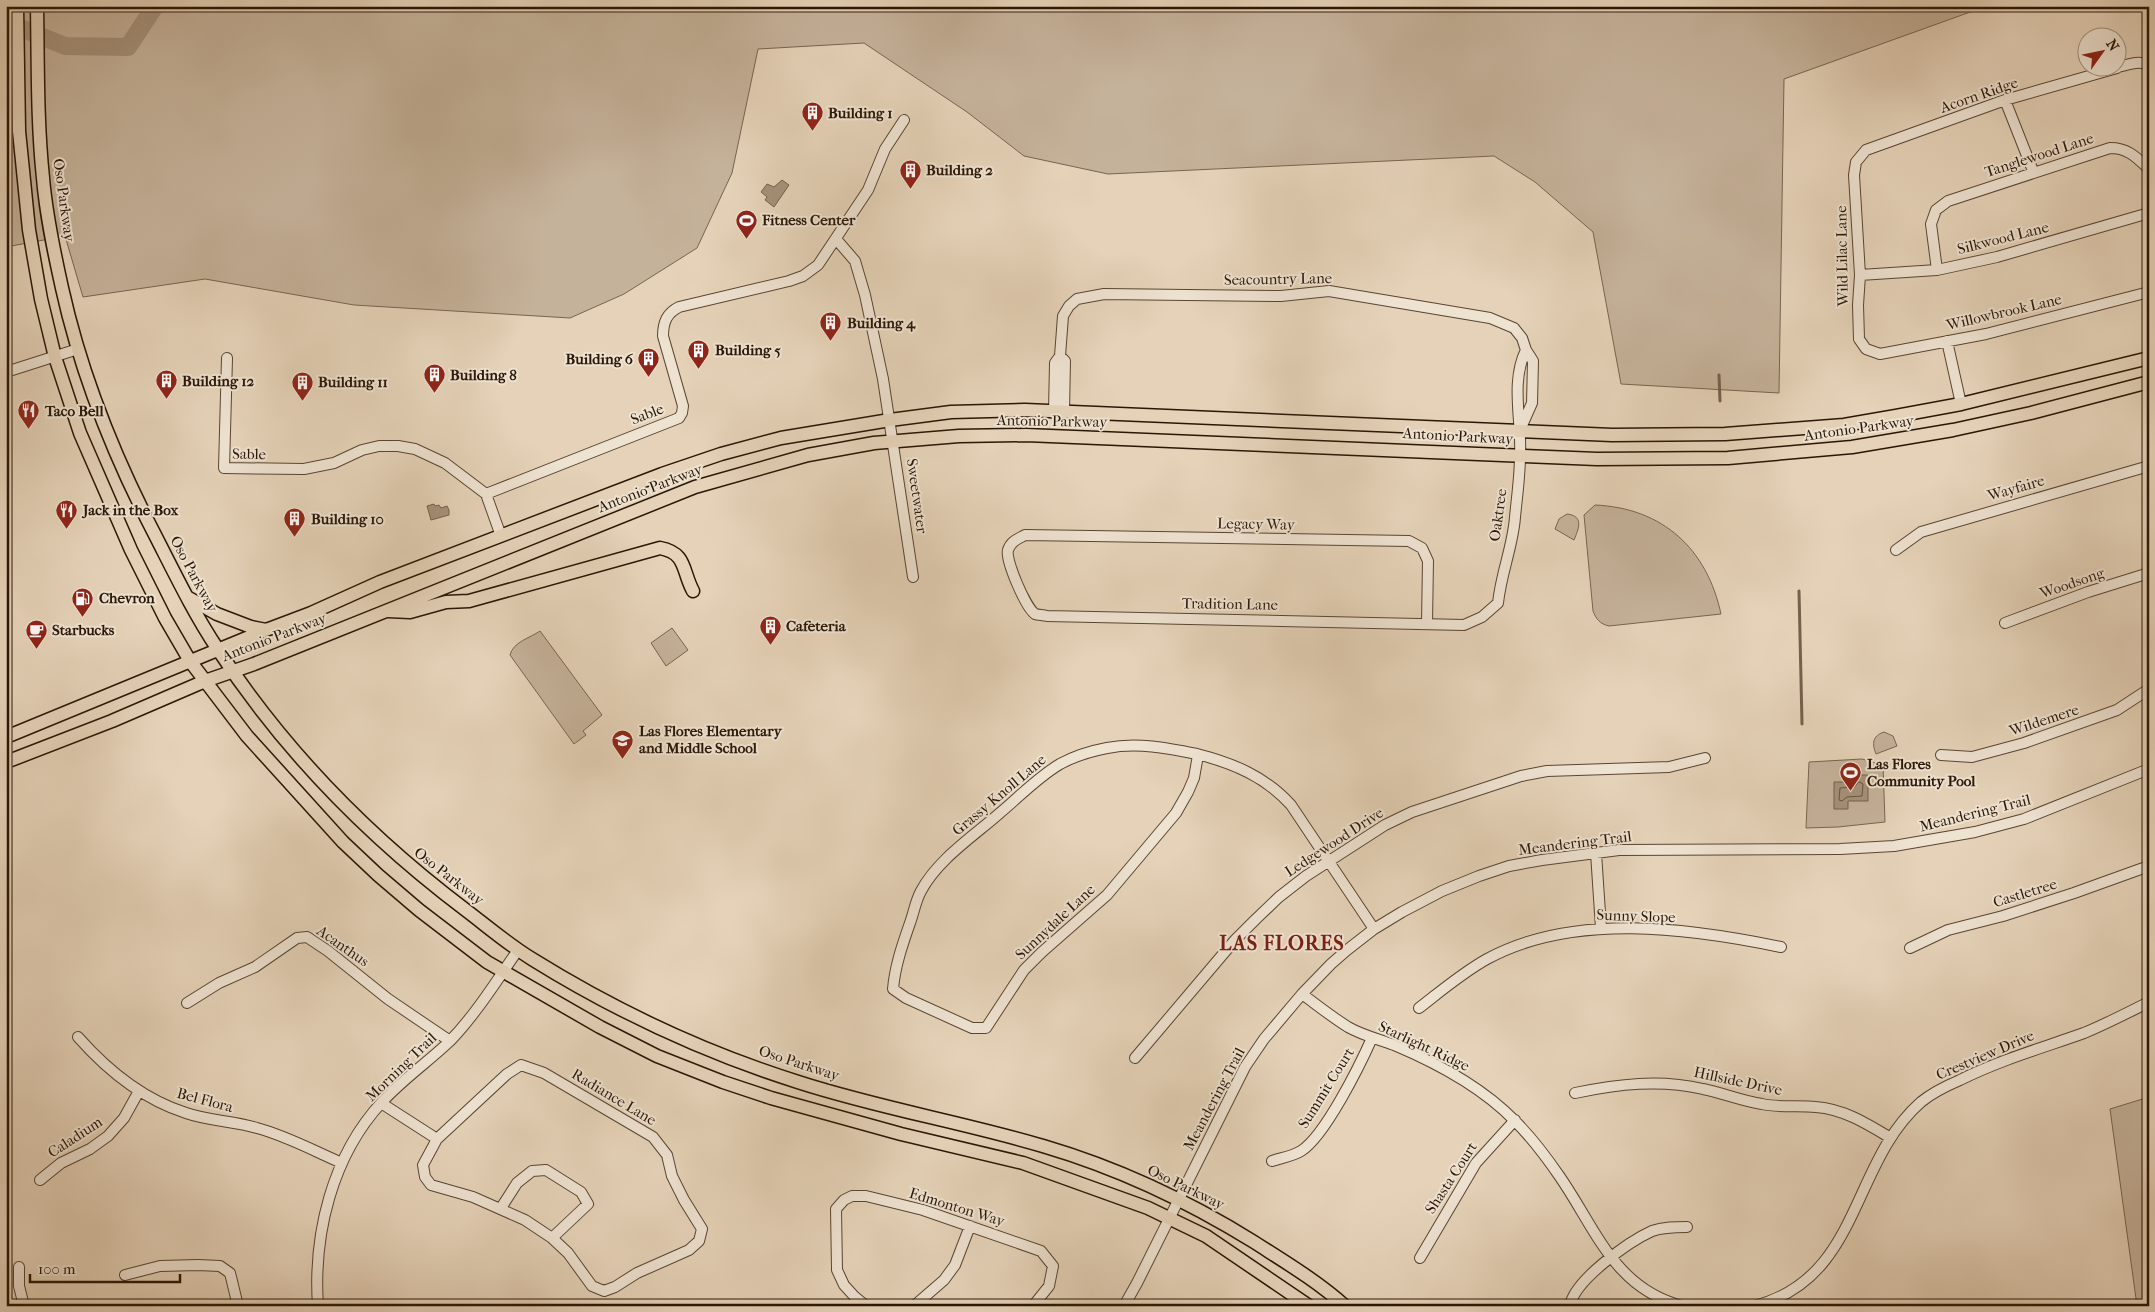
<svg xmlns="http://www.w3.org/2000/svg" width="2155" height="1312" font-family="'IM FELL French Canon',serif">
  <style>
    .green { fill: #c5b29a; stroke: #786450 }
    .water { fill: #a5927b; stroke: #74604c }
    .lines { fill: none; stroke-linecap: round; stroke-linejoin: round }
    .shore { stroke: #685440; stroke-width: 1 }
    .stream { stroke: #74604c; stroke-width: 3 }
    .river { stroke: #a5927b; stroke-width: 18 }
    .minor-casing { stroke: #594532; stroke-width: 12 }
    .major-casing { stroke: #2a1606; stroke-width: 15 }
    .minor { stroke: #eee2d1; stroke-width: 10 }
    .major { stroke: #e5d2b8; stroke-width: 12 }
    .labels { text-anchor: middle; stroke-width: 4; stroke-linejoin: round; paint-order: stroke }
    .street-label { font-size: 15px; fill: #2a1606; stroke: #eee2d1 }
    .poi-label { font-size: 15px; font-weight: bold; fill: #2a1606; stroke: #eee2d1; text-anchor: start }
    .district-label { font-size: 20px; font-weight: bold; letter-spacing: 1px; fill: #7a1f14; stroke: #eee2d1 }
  </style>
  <rect width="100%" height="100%" fill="#e5d2b8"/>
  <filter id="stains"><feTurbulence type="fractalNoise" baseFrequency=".004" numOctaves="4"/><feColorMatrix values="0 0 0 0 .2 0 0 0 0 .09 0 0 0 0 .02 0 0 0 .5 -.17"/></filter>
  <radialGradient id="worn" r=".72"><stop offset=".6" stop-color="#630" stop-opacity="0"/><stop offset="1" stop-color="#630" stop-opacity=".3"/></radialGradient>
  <path class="green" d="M6 6H1987L1784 79 1779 393 1621 384 1593 232 1535 182 1494 156 1108 174 1024 156 967 112 864 43 758 49 732 173 697 248 624 294 570 318 354 305 205 279 83 297 65 236 6 247Z
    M1595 505C1663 508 1707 549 1721 614L1609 626C1600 624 1596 619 1593 611L1584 515Z
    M1567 514C1584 516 1579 528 1574 540L1555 529 1559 519Z
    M672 628 688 650 666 666 651 643Z
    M540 631 602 715 583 731 586 735 574 744 510 655C513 642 530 638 540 631Z
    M1884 732 1893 736 1897 746 1876 754C1872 744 1872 736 1884 732Z
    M1862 759 1883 765 1885 822 1838 827 1806 828 1809 762Z
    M2149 1097V1306H2137L2110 1109Z"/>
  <path class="water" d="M782 180 789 185 774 207 765 200 767 197 761 192 767 184 774 187Z
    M434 504 435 506 439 505 441 508 447 506 449 510V515L431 520 427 506Z
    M1854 775H1868V801H1848V809H1834V782H1854Z"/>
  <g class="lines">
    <path class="shore" d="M1859 782 1863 784 1862 796 1847 797 1842 801 1839 800 1840 788 1854 787Z"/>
    <path class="stream" d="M1719 375 1720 401
      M1799 591 1802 724"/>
    <path class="river" d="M6 22 65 46 128 47 155 6"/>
    <defs>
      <path id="minor" d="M2118 67C2127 65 2139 60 2149 65
        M2117 68 2005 100 1866 150 1856 162 1854 175 1860 275 1858 305 1859 339 1866 349 1880 354 1986 334 2149 292
        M2005 100 2033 171
        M836 239 855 261 865 295 883 379 913 577
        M1937 270 1931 224 1936 210 1948 201 2110 148C2128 148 2136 157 2149 169
        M1860 275 1937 270 1997 257 2149 213
        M1947 341 1961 404
        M1060 356 1065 361 1064 412
        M227 358 224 468 304 469 334 463 362 450 379 446H398L415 449 445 463 486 494 679 418 682 413 683 406 663 336C663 322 667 313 679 307L789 281 803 276 818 265 868 190 885 149 904 120
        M6 372 78 349
        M1054 411 1055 363 1060 356 1063 316 1069 306 1077 299 1104 294 1281 296 1329 291 1490 318 1514 328 1522 338 1526 350 1533 361 1532 403 1520 430
        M486 494 501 536
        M1896 550 1921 532 2149 466
        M1427 623 1428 561 1422 548 1409 541 1025 535C1018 539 1011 541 1008 550 1005 560 1026 608 1035 614 1038 615 1043 615 1047 616L1464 625 1482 617 1498 603C1501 573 1513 546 1515 517 1517 496 1520 476 1520 455 1522 421 1510 382 1526 350
        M2005 623 2088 592 2149 573
        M1198 755 1194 778 1188 792 1176 813 1107 895 1042 952 1024 970 986 1028H972L906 998 893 989C895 965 903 943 911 920 914 911 916 900 921 891 938 859 974 836 1001 812 1020 796 1038 777 1060 764 1073 757 1091 751 1107 748 1137 742 1167 748 1197 754 1233 763 1266 777 1291 805L1374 929
        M1941 755 1972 757 2024 743 2117 710 2149 689
        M1596 853 1601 928
        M1910 948 1948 930 2003 916 2074 893 2149 866
        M1302 994C1317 1005 1332 1017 1348 1027 1362 1035 1378 1039 1394 1045 1437 1063 1482 1087 1515 1121 1532 1138 1547 1158 1560 1177 1596 1229 1614 1288 1682 1306
        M187 1003 219 983 255 967 297 938 307 937 328 951 388 999 450 1041
        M1419 1008C1441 991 1462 973 1487 959 1573 912 1689 928 1781 947
        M78 1037C108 1071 142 1099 186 1113 209 1121 234 1121 257 1128 287 1136 314 1151 342 1163
        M1135 1058 1235 940 1256 919 1279 897 1306 876 1385 825 1412 812 1521 776 1547 771 1669 767 1705 758
        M1575 1093C1618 1084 1660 1079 1703 1089 1723 1093 1742 1101 1762 1104 1780 1108 1798 1105 1816 1107 1843 1109 1866 1123 1889 1137
        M381 1103 437 1139 507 1074 521 1065 544 1073 653 1137 667 1155 672 1176 684 1200 702 1229 699 1241 689 1250 637 1273 615 1287 604 1291 592 1286 568 1253 552 1238 525 1220 473 1197 431 1185 425 1177 423 1165 437 1139
        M1272 1161C1281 1158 1293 1156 1301 1151 1325 1136 1360 1065 1372 1038
        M40 1180 61 1163 90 1149 108 1136 124 1118 139 1091
        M501 1208 517 1183 532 1171 546 1170 581 1192 588 1204 552 1238
        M1420 1258 1476 1163 1515 1120
        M19 1267V1286L24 1306
        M125 1275 160 1266 198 1265 220 1266 230 1273 238 1306
        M318 1306C313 1234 332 1156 382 1102 403 1079 428 1062 450 1041 476 1014 497 980 518 950
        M866 1306 854 1296 844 1285 837 1270 836 1209 844 1200 852 1196H866L923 1210 1041 1251 1053 1266 1049 1286 1033 1306
        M914 1306 944 1280 955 1265 970 1226
        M1124 1306 1137 1283 1245 1067 1264 1039 1302 994 1331 964 1347 950 1374 929 1402 912 1442 891 1479 876 1509 866 1542 860 1619 850 1840 849 1894 846 1975 832 2024 819 2149 769
        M1570 1306C1574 1280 1630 1241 1652 1231 1663 1227 1675 1227 1687 1227
        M1754 1306C1861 1279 1850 1164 1921 1102 1932 1093 1946 1086 1960 1080 2000 1060 2042 1048 2084 1033 2106 1024 2127 1013 2149 1002"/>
      <path id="major" d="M17 6 19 131 29 230 41 299 55 357 80 433 131 550 165 618 190 661 247 736 343 842 378 875 419 910 487 962 600 1027 657 1056 723 1082 771 1098 901 1134 1023 1163 1148 1208 1206 1236 1309 1306
        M37 6C38 63 37 121 43 178 46 215 54 252 62 288 81 374 113 454 154 533 174 572 193 612 217 648 284 751 370 838 467 911 488 927 509 945 532 959 614 1010 706 1053 798 1082 878 1108 962 1122 1043 1146 1118 1168 1188 1201 1254 1242 1285 1262 1317 1281 1345 1306
        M187 597 217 614 251 627 266 630
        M388 611 410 612 446 602 469 601 660 548C687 553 682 571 693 591
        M6 737 266 630 311 613 380 582 662 474 721 454 781 438 890 420 951 412 1025 410 1612 435 1725 434 1844 425 1896 416 1961 404 2149 358
        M6 762 112 721 205 681 254 664 695 487 808 455 874 443 959 436 1026 435 1597 459 1728 458 1852 447 1953 430 2031 413 2149 382"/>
    </defs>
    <use href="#minor" class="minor-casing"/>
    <use href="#major" class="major-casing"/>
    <use href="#minor" class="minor"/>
    <use href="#major" class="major"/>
  </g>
  <defs>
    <symbol id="building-pin" viewBox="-11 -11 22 30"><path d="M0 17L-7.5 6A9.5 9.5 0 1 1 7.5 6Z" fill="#8f2418" stroke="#eee2d1"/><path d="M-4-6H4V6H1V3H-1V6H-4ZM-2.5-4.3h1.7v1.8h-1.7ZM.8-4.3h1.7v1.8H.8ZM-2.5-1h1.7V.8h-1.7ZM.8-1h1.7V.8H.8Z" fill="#fff"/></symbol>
    <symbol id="stadium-pin" viewBox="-11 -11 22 30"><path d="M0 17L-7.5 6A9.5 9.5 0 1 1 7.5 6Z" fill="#8f2418" stroke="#eee2d1"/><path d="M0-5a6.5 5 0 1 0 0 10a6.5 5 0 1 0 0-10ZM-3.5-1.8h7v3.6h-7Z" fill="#fff"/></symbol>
    <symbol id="restaurant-pin" viewBox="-11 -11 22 30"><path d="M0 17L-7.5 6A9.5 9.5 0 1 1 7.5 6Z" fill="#8f2418" stroke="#eee2d1"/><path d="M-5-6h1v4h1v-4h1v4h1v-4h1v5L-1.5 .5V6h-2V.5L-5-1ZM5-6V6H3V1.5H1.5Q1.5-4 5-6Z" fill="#fff"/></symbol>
    <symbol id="fuel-pin" viewBox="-11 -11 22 30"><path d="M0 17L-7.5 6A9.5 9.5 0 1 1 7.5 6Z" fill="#8f2418" stroke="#eee2d1"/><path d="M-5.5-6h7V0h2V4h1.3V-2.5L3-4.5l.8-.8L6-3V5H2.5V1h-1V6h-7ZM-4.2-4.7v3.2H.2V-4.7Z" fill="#fff"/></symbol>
    <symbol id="cafe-pin" viewBox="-11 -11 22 30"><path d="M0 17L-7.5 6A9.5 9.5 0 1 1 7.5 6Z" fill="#8f2418" stroke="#eee2d1"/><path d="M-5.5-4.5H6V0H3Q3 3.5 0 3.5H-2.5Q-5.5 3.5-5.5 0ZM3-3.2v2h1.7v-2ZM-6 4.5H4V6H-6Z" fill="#fff"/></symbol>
    <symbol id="school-pin" viewBox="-11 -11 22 30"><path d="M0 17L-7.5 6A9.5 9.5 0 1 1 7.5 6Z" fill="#8f2418" stroke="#eee2d1"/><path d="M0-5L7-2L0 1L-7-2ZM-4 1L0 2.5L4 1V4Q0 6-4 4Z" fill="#fff"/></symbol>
  </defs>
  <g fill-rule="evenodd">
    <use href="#building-pin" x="800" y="100" width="25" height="34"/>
    <use href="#building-pin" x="898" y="158" width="25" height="34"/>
    <use href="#stadium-pin" x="734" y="208" width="25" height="34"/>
    <use href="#building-pin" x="818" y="310" width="25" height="34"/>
    <use href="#building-pin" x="686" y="338" width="25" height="34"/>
    <use href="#building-pin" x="636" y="346" width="25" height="34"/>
    <use href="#building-pin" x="422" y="362" width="25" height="34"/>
    <use href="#building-pin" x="154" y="368" width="25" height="34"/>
    <use href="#building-pin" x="290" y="370" width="25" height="34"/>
    <use href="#restaurant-pin" x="16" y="398" width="25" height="34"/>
    <use href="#restaurant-pin" x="54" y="498" width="25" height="34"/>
    <use href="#building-pin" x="282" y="506" width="25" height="34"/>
    <use href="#fuel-pin" x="70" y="586" width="25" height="34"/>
    <use href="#building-pin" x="758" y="614" width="25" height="34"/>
    <use href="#cafe-pin" x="24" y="618" width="25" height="34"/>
    <use href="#school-pin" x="610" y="728" width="25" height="34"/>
    <use href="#stadium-pin" x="1838" y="760" width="25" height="34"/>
  </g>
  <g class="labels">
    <g class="street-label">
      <text transform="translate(1979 95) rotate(-19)" y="5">Acorn Ridge</text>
      <text transform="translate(2039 155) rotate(-18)" y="5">Tanglewood Lane</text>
      <text transform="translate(64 200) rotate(82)" y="5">Oso Parkway</text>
      <text transform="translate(2003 238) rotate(-14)" y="5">Silkwood Lane</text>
      <text transform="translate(1842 256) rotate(-91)" y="5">Wild Lilac Lane</text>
      <text transform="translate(1278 279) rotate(-1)" y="5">Seacountry Lane</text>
      <text transform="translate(2004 312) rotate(-13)" y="5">Willowbrook Lane</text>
      <text transform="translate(647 414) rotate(-21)" y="5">Sable</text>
      <text transform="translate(1052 421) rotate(1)" y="5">Antonio Parkway</text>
      <text transform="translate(1859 428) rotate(-8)" y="5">Antonio Parkway</text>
      <text transform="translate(1458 436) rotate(3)" y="5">Antonio Parkway</text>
      <text transform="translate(249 454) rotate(1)" y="5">Sable</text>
      <text transform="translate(650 488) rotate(-21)" y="5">Antonio Parkway</text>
      <text transform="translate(2016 488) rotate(-16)" y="5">Wayfaire</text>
      <text transform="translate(917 496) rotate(82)" y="5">Sweetwater</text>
      <text transform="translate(1498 515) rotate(-82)" y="5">Oaktree</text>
      <text transform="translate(1256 524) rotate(1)" y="5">Legacy Way</text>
      <text transform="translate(194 574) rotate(62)" y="5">Oso Parkway</text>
      <text transform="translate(2072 583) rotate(-19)" y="5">Woodsong</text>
      <text transform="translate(1230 604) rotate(1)" y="5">Tradition Lane</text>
      <text transform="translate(274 637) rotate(-21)" y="5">Antonio Parkway</text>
      <text transform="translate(2044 720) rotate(-18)" y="5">Wildemere</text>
      <text transform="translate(999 795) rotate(-40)" y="5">Grassy Knoll Lane</text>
      <text transform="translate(1975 813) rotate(-14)" y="5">Meandering Trail</text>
      <text transform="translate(1334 842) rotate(-33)" y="5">Ledgewood Drive</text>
      <text transform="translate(1575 843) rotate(-7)" y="5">Meandering Trail</text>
      <text transform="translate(449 876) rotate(38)" y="5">Oso Parkway</text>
      <text transform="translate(2025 893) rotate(-17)" y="5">Castletree</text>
      <text transform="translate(1636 916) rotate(2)" y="5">Sunny Slope</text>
      <text transform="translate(1055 922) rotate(-43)" y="5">Sunnydale Lane</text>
      <text transform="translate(343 946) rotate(35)" y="5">Acanthus</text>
      <text transform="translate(1424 1046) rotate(25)" y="5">Starlight Ridge</text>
      <text transform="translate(1985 1055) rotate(-23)" y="5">Crestview Drive</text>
      <text transform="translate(799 1063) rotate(18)" y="5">Oso Parkway</text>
      <text transform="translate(401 1067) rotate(-44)" y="5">Morning Trail</text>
      <text transform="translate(1738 1081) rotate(12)" y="5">Hillside Drive</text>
      <text transform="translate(1326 1088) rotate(-58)" y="5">Summit Court</text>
      <text transform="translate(614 1097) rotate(31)" y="5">Radiance Lane</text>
      <text transform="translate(1214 1099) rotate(-62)" y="5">Meandering Trail</text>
      <text transform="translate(205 1100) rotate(15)" y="5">Bel Flora</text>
      <text transform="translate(75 1137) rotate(-33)" y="5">Caladium</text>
      <text transform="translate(1451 1178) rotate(-57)" y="5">Shasta Court</text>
      <text transform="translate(1186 1187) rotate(26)" y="5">Oso Parkway</text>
      <text transform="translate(957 1207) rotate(17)" y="5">Edmonton Way</text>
    </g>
    <g class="poi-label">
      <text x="828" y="118">Building 1</text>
      <text x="926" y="175">Building 2</text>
      <text x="762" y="225">Fitness Center</text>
      <text x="847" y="328">Building 4</text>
      <text x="715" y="355">Building 5</text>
      <text x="633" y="364" text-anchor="end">Building 6</text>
      <text x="450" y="380">Building 8</text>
      <text x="182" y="386">Building 12</text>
      <text x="318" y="387">Building 11</text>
      <text x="45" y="416">Taco Bell</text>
      <text x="83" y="515">Jack in the Box</text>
      <text x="311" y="524">Building 10</text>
      <text x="99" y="603">Chevron</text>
      <text x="786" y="631">Cafeteria</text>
      <text x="52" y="635">Starbucks</text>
      <text x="639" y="736">Las Flores Elementary<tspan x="639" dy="17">and Middle School</tspan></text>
      <text x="1867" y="769">Las Flores<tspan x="1867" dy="17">Community Pool</tspan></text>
    </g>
    <g class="district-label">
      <text x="1282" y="950">LAS FLORES</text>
    </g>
  </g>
  <rect width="2155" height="1312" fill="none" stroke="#e5d2b8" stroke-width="25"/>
  <rect x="8" y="8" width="2140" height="1297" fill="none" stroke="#2a1606" stroke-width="2.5"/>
  <rect x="12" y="12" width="2130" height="1287" fill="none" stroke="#2a1606"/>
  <g transform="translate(2102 52) rotate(57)"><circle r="24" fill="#eee2d1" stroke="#a09080"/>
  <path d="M0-4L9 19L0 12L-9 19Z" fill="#8f2418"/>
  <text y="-8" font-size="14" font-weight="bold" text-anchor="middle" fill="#2a1606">N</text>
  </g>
  <path d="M30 1274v8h150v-8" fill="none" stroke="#2a1606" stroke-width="2.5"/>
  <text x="38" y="1274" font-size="15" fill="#2a1606" stroke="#eee2d1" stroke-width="4" paint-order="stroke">100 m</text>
  <rect width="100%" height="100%" filter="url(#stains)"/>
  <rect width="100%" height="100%" fill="url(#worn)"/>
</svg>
